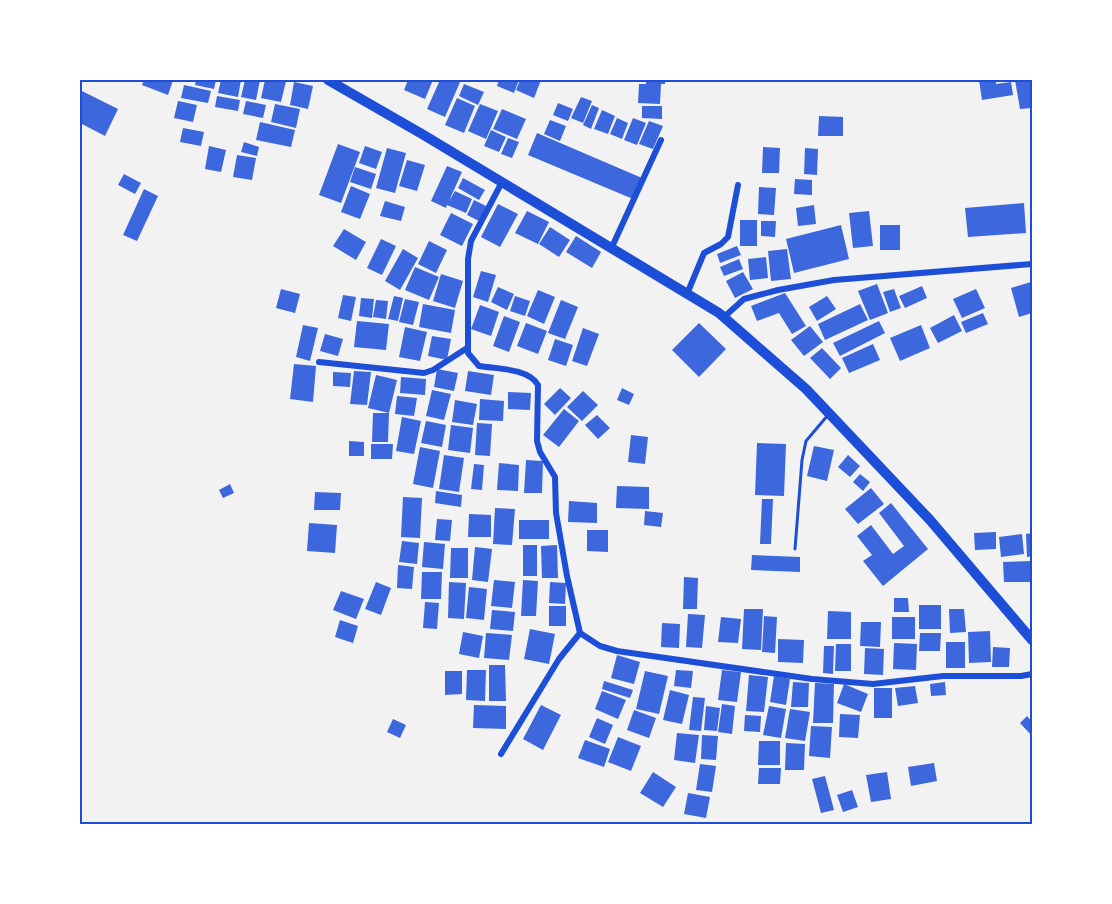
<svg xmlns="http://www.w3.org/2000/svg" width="1112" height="904" font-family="Roboto,sans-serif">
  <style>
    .building { fill: #3d67dc }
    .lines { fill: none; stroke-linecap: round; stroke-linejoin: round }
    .service { stroke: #1d4ed8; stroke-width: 3 }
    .minor { stroke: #1d4ed8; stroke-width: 6 }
    .primary { stroke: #1d4ed8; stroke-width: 10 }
    .neatline { fill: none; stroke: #1d4ed8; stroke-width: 2 }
  </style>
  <rect width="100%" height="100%" fill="#f2f2f2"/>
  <path class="building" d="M144 80H173L168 95 142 85Z
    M196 80H216L214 89 195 85Z
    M221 80H241L238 97 218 93Z
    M245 80H260L256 100 241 97Z
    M265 80 286 81 281 102 261 98Z
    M408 80H433L425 99 404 90Z
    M440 80H455L460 82 445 117 427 109Z
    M499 80H519L514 93 497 86Z
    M520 80H541L534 98 516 90Z
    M646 80H665V84H661L660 104 638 103 639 84H646Z
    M979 80H996V84L1011 82 1013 95 982 100Z
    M1015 80H1031L1032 108 1020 109Z
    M294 82 313 86 308 109 290 105Z
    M464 84 484 92 478 105 459 96Z
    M184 85 211 91 208 103 181 98Z
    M82 91 118 109 105 136 80 123V96Z
    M217 96 240 100 238 111 215 107Z
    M581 97 592 101 583 123 571 118Z
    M457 98 475 106 464 133 445 125Z
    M178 101 197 105 193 122 174 118Z
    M246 101 266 105 263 118 243 114Z
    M558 103 573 109 568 121 553 115Z
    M275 104 300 109 296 128 271 122Z
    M480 104 498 111 486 139 468 131Z
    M592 105 599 108 591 129 583 125Z
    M642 106H662V119L642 118Z
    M502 109 526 119 517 139 493 129Z
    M602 110 615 116 608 134 594 129Z
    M819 116 843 117V136H818Z
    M617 118 628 123 622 139 610 134Z
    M633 118 646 123 637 145 624 140Z
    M550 120 566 126 560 141 544 134Z
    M649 121 663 126 653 149 639 144Z
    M260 122 295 130 291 147 256 140Z
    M183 128 204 132 201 146 180 142Z
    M491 130 506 137 499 152 484 146Z
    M537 133 642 178 633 199 528 155Z
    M508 138 519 142 512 158 501 154Z
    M244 142 259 147 257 156 241 152Z
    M338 144 360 152 341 203 319 195Z
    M209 146 226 150 221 172 205 169Z
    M365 146 382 152 376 169 359 163Z
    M763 147 780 148 779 173H762Z
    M387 148 406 153 395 193 376 188Z
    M805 148 818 149 817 175 804 174Z
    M237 155 256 158 252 180 233 177Z
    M407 160 425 165 417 191 399 186Z
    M447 166 462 172 449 201 455 191 472 199 466 213 447 205 446 208 431 201Z
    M355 167 376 174 371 189 350 182Z
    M124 174 141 183 135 194 118 185Z
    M463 178 485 190 479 200 458 188Z
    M795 179 812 180V195L794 194Z
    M351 186 370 194 360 219 341 212Z
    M759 187 776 188 774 215 758 214Z
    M144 189 158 196 137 241 123 235Z
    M474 200 486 206 479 221 467 215Z
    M385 201 405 207 401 221 380 216Z
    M1024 203 1026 233 968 237 965 208Z
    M498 204 518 214 500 247 481 237Z
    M814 205 816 224 798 226 796 208Z
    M527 211 549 222 538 244 515 233Z
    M869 211 873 246 853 248 849 213Z
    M451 213 473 224 462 246 440 235Z
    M740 220H757V246H740Z
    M761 221H776L775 237 761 236Z
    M841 225 849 259 794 273 786 239Z
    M880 225H900V250H880Z
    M550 227 570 240 559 257 539 244Z
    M344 229 366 242 356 260 333 246Z
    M576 236 601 252 592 268 566 252Z
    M381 239 396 246 382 275 367 268Z
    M429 241 447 250 436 273 418 264Z
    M737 246 741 255 720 263 717 254Z
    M403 249 418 258 400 290 385 281Z
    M787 249 791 279 771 281 768 251Z
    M766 257 768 278 750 280 748 259Z
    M739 259 743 269 724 276 720 267Z
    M415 267 439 277 429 300 405 290Z
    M481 271 496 275 488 302 473 297Z
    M743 272 753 289 735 298 726 281Z
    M441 274 463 281 455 308 433 301Z
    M1031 282 1032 313 1019 317 1011 288Z
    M877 284 888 313 870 320 858 291Z
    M922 286 927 298 905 308 899 296Z
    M498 287 514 294 507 310 491 302Z
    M281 289 300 294 295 313 276 308Z
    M894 289 901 308 890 312 883 292Z
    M976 289 985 308 962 318 953 299Z
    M538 290 555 297 544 324 527 316Z
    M785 293 806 326 792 334 779 313 757 321 751 306Z
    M343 295 356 297 351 321 338 318Z
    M394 296 403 298 398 321 388 319Z
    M515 296 530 301 525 316 510 311Z
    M827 296 836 309 817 321 809 307Z
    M361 298 374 299 372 318 359 316Z
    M405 299 419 302 413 325 399 322Z
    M376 300 388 301 386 319 373 317Z
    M561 300 578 307 565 339 548 333Z
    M423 304 455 310 451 333 419 327Z
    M860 304 868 320 825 340 818 324Z
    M480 305 499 312 491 336 471 329Z
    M983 313 988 324 966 333 961 322Z
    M954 315 962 331 938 343 930 328Z
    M504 316 520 322 509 352 493 346Z
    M357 321 389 324 386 350 354 347Z
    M879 321 885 333 840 356 833 343Z
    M526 323 547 331 538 354 517 346Z
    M699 323 726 349 699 377 672 350Z
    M303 325 318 328 310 361 296 357Z
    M921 325 930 348 900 361 890 338Z
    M810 326 823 342 804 356 791 340Z
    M405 327 427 332 420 361 399 357Z
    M583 328 599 334 587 366 572 361Z
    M325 334 343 339 338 356 320 351Z
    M432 336 451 339 447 360 428 356Z
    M555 339 573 345 566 366 548 360Z
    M873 344 880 360 849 373 842 358Z
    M822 348 841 368 830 379 810 358Z
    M294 364 316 366 313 402 290 399Z
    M437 369 458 373 454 391 434 387Z
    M354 371 371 372 367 405 350 404Z
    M468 371 494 375 491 395 465 391Z
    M333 372 351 373 350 387 333 386Z
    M376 375 397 380 389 413 368 408Z
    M401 377 426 379 425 395 400 393Z
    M560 388 571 398 555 415 544 404Z
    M622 388 634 394 629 405 617 400Z
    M432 390 451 394 444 420 426 416Z
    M583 391 598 405 582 421 567 407Z
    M508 392 531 393 530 410 508 409Z
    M397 396 417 398 414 416 395 414Z
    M480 399 504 401 503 421 479 420Z
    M455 400 477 404 473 425 452 422Z
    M564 409 579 421 559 447 543 435Z
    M373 413H389L388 442H372Z
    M597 415 610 428 598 439 585 425Z
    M402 417 421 421 414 454 396 451Z
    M426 421 446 425 442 447 421 443Z
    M477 423 492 424 490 456 475 455Z
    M451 425 473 428 470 453 448 450Z
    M631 435 648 437 645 464 628 462Z
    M349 441 364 442V456H349Z
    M757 443 786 444 784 496 755 495Z
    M371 444H393L392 459H371Z
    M814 446 834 450 827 481 807 476Z
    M420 447 440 451 433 488 413 484Z
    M444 455 464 458 459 492 439 489Z
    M848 455 860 466 850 477 838 467Z
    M526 460 543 461 542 493H524Z
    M499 463 519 465 518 491 497 490Z
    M474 464 484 465 482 490 471 489Z
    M860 474 870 482 863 491 853 482Z
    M230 484 234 493 223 498 219 490Z
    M617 486 649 487V509L616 508Z
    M871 488 884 504 858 524 845 509Z
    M436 491 462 495 461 507 435 503Z
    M315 492 341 493 340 510H314Z
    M403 497 422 498 420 538 401 537Z
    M762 499H773L771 544H760Z
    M569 501 597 503V523L568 522Z
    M891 503 928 549 883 586 863 561 872 555 857 536 871 525 893 554 904 546 879 513Z
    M495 508 515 509 512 545 493 544Z
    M645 511 663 513 661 527 644 525Z
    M469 514 491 515V537H468Z
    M437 519 452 520 450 541 435 540Z
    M519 520H549V539H519Z
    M309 523 337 525 335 553 307 551Z
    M587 530H608V552L587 551Z
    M996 532V549L975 550 974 533Z
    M1032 533V556L1027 557 1026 534Z
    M1022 534 1024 554 1001 557 999 537Z
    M402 541 419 543 417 564 399 562Z
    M424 542 445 544 443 569 422 567Z
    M523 545H537V576H523Z
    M557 545 558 578H542L541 546Z
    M475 547 492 549 488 582 472 580Z
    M451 548H468V578H450Z
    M752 555 800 557V572L751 570Z
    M1032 561V582H1004L1003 562Z
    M398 565 414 567 412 589 397 588Z
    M422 572H442L441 599H421Z
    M684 577 698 578 697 609H683Z
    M494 580 515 582 512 608 491 606Z
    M523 580 538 581 536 616H521Z
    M376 582 391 588 381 615 365 609Z
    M449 582 466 583 464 619 448 618Z
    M550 582 566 583 565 604 549 603Z
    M469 587 487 589 484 620 466 618Z
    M341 591 364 599 356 619 333 610Z
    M894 598H908L909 612H894Z
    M425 602 439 603 437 629 423 628Z
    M919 605H941V629H919Z
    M549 606H566V626H549Z
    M744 609H763L761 650 742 649Z
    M949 609H964L966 632 950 633Z
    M492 610 515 612 513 631 490 629Z
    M828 611 851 612V639H827Z
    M688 614 705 615 702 648 686 647Z
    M764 616 777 617 775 653 762 652Z
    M721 617 741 619 738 643 718 642Z
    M892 617H915V639H892Z
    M340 620 358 626 353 643 335 637Z
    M861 622H881L880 647 860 646Z
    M662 623 680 624 679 648 661 647Z
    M530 629 555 634 549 664 524 659Z
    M990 631 991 662 969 663 968 632Z
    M463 632 483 636 479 658 459 654Z
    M486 633 512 635 509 660 484 658Z
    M920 633H941L940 651H919Z
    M778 639 804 640 803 663 778 662Z
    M946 642H965V668H946Z
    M894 643 917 644 916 670 893 669Z
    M836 644H851V671H835Z
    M824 646H834L833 674 823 673Z
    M993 647 1010 648 1009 667H992Z
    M865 648 884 649 883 675 864 674Z
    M617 655 640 662 634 684 611 678Z
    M489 665H505L506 701H489Z
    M467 670H486L485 701 466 700Z
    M676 670 693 671 691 688 674 686Z
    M722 670 741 672 737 702 718 700Z
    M445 671H462V694L445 695Z
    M645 671 668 676 659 714 636 709Z
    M749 675 768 677 764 712 746 711Z
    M774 676 790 679 786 705 770 702Z
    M604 681 633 690 630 698 602 689Z
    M793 682 809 683 808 707H791Z
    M945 682 946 695 931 696 930 684Z
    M815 683 834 684 833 723H813Z
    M844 684 868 694 861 712 837 703Z
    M915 686 918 703 898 706 895 688Z
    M874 688H892V718H874Z
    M670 690 689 695 682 724 663 720Z
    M602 691 626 700 618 719 595 709Z
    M693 697 705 698 701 731 689 730Z
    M722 704 735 706 732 734 718 732Z
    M474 705 506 706V729L473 728Z
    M541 705 561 715 543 750 523 739Z
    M706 706 720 708 717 731 704 730Z
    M769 706 786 709 781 738 763 735Z
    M790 709 810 712 805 741 785 738Z
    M634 710 656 718 649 738 627 730Z
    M840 714 860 715 858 738 839 737Z
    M745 715 761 716 760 732 744 731Z
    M1027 716 1032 722V736L1020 723Z
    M597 718 613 725 605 744 589 737Z
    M393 719 406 725 400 738 387 732Z
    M811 726 832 727 830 758 809 756Z
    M677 733 699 735 695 763 674 760Z
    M702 735 718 736 716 760 701 759Z
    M618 737 641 746 631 771 608 762Z
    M585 740 610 749 604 767 578 758Z
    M759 741H780V765H758Z
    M786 743 805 744 804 770H785Z
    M934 763 937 781 911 786 908 767Z
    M700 764 716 766 712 792 696 790Z
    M759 768H781L780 784H758Z
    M653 772 676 787 663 807 640 793Z
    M887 772 891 799 871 802 866 775Z
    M825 776 834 810 821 813 812 779Z
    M852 790 858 807 843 812 837 795Z
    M688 793 710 797 706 818 684 814Z"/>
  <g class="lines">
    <path class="service" d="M795 549 802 460 806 441 828 415"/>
    <path class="minor" d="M502 182 471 241 468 259V353L479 366C497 369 528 368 538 385L537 441 540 452 555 477 556 513 567 576 580 633 600 646 617 651 812 679 873 684 943 676H1021L1032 674
      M611 249 661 140
      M687 294 704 253 721 244 728 237 738 185
      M724 317 744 299 778 290 834 280 1032 264
      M319 362 424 373 433 370 467 348
      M501 754 559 659 580 633"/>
    <path class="primary" d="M328 80 422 134 719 313 806 389 930 520 1032 640"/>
  </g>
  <rect width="1112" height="904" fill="none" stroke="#ffffff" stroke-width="162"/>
  <rect x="81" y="81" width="950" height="742" class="neatline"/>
</svg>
